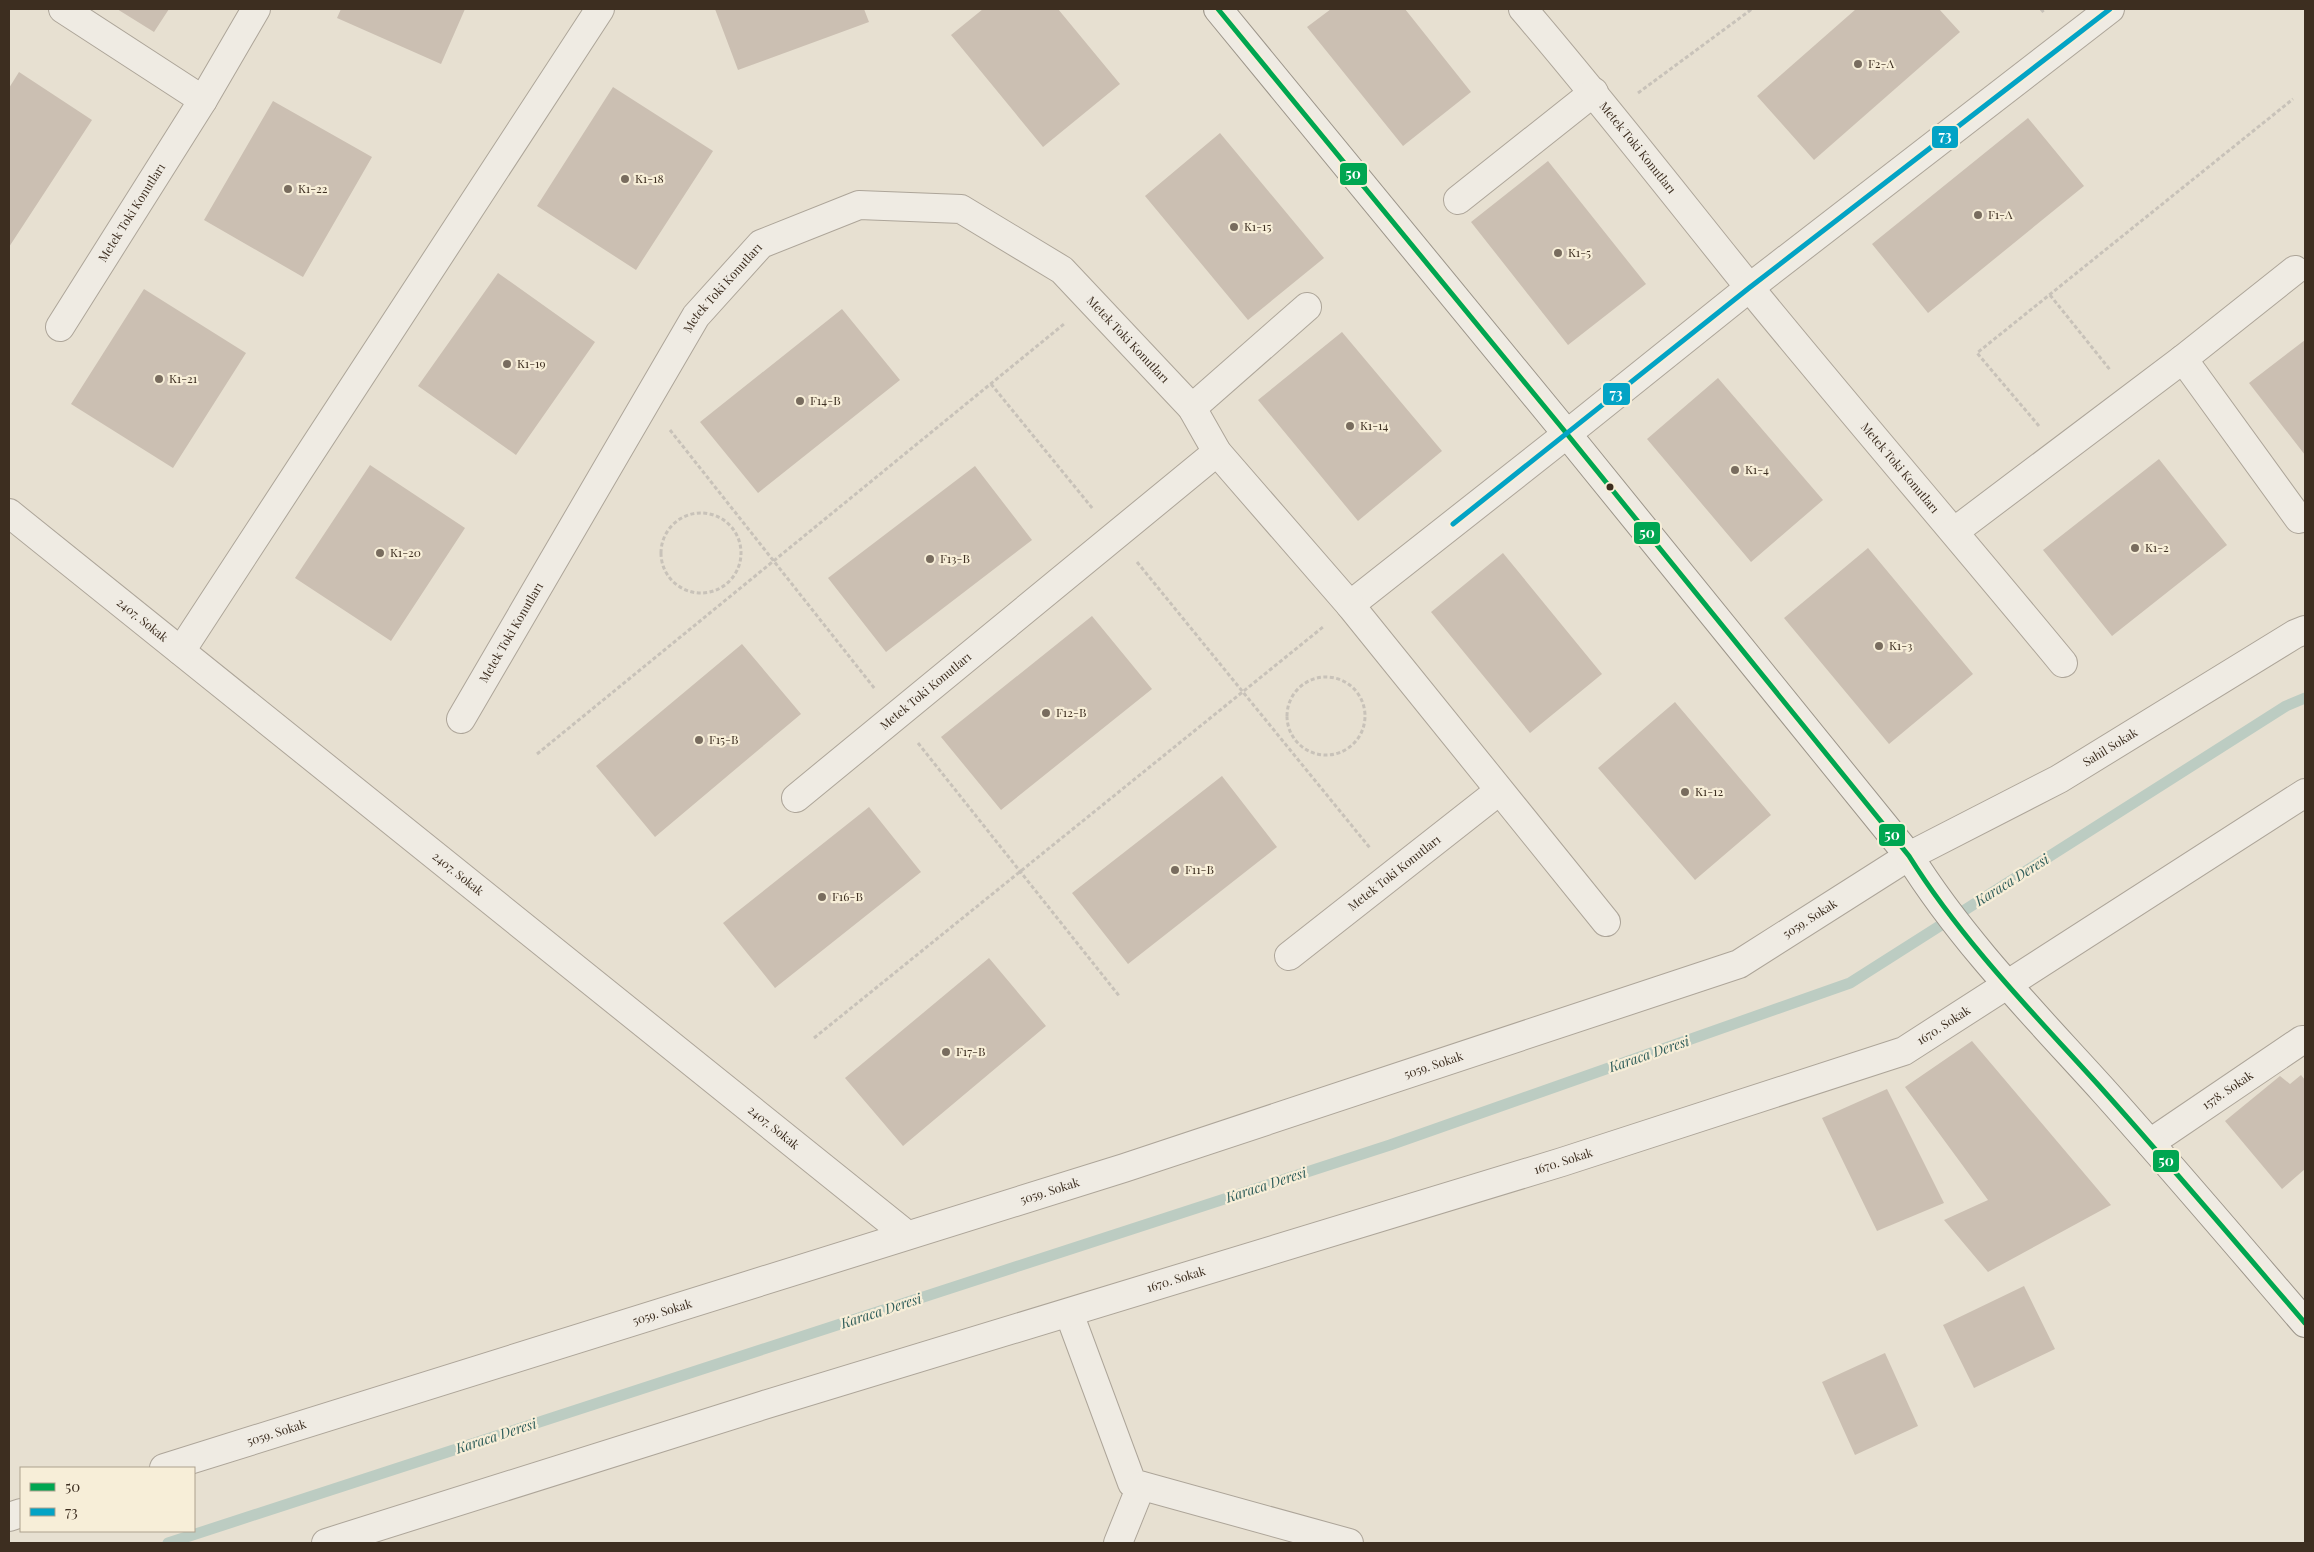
<svg xmlns="http://www.w3.org/2000/svg" width="2314" height="1552" font-family="'Playfair Display',serif">
  <style>
    .lines { fill: none; stroke-linecap: round; stroke-linejoin: round }
    .stream { stroke: #bcccc2; stroke-width: 11 }
    .building { fill: #cbbfb2 }
    .street-casing { stroke: #ada599; stroke-width: 30 }
    .secondary-casing { stroke: #9c958a; stroke-width: 30 }
    .path { stroke: #c8c2b9; stroke-width: 3; stroke-dasharray: 4 2.5; stroke-linecap: butt }
    .street { stroke: #efebe3; stroke-width: 28 }
    .secondary { stroke: #efebe3; stroke-width: 28 }
    .bus-1-casing { stroke: #f7eed8; stroke-width: 9 }
    .bus-2-casing { stroke: #f7eed8; stroke-width: 9 }
    .bus-1 { stroke: #00a651; stroke-width: 5 }
    .bus-2 { stroke: #03a3c5; stroke-width: 5 }
    .poi-dot { fill: #786c5e; stroke: #f7eed8; stroke-width: 2 }
    .bus-dot { fill: #3d2e20; stroke: #f7eed8; stroke-width: 2 }
    .labels { text-anchor: middle; stroke-width: 4.5; stroke-linejoin: round; paint-order: stroke }
    .poi-label { font-size: 12px; fill: #3d2e20; stroke: #f7eed8; text-anchor: start }
    .street-label { font-size: 12px; fill: #3d2e20; stroke: #f7eed8 }
    .water-label { font-size: 14px; font-style: italic; fill: #2f5d5a; stroke: #f7eed8 }
    .line-badge { stroke: #f7eed8; stroke-width: 2 }
    .badge-label { font-size: 14px; text-anchor: middle; font-weight: bold; fill: #fff }
  </style>
  <rect width="100%" height="100%" fill="#e7e0d1"/>
  <g class="lines">
    <path class="stream" d="M168 1543 1390 1145 1850 983 2286 706 2305 698"/>
  </g>
  <path class="building" d="M117 9H169L154 32Z
    M341 9H465L441 64 337 18Z
    M715 9H864L869 22 738 70Z
    M983 9H1058L1120 84 1043 147 951 35Z
    M1331 9H1405L1471 92 1403 146 1307 27Z
    M1856 9H1939L1960 32 1814 160 1757 96Z
    M19 72 92 120 9 247V88Z
    M613 87 713 151 636 270 537 206Z
    M273 101 372 157 303 277 204 220Z
    M2028 118 2084 186 1928 313 1872 244Z
    M1220 133 1324 258 1248 320 1145 196Z
    M1548 161 1646 284 1568 345 1471 222Z
    M498 273 595 342 516 455 418 386Z
    M144 289 246 353 173 468 71 404Z
    M842 309 900 380 758 493 700 422Z
    M1342 332 1442 451 1358 521 1258 400Z
    M2305 340V455L2249 383Z
    M1718 378 1823 500 1751 562 1647 439Z
    M2159 459 2227 545 2112 636 2043 550Z
    M370 465 465 528 391 641 295 578Z
    M975 466 1032 540 886 652 828 578Z
    M1868 548 1973 674 1889 744 1784 618Z
    M1503 553 1602 674 1530 733 1431 612Z
    M1092 616 1152 689 1001 810 941 737Z
    M742 644 801 714 655 837 596 766Z
    M1675 702 1771 815 1695 880 1598 768Z
    M1222 776 1277 847 1128 964 1072 893Z
    M869 807 921 872 775 988 723 923Z
    M989 958 1046 1026 903 1146 845 1078Z
    M1972 1041 2111 1205 1988 1272 1944 1220 1988 1200 1905 1087Z
    M2301 1075 2305 1080V1169L2282 1189 2225 1121 2280 1076 2290 1084Z
    M1887 1089 1944 1203 1877 1231 1822 1118Z
    M2024 1286 2055 1349 1974 1388 1943 1325Z
    M1885 1353 1918 1426 1855 1455 1822 1382Z"/>
  <g class="lines">
    <defs>
      <g id="street">
        <path d="M63 9 203 100"/>
        <path id="s1" d="M1523 9C1601 100 1674 194 1749 287 1852 413 1959 537 2063 663"/>
        <path d="M1458 200 1594 92"/>
        <path id="s2" d="M60 327 203 100 256 9"/>
        <path d="M2183 359 2299 519"/>
        <path d="M1192 408 1307 307"/>
        <path id="s3" d="M9 513 907 1235"/>
        <path d="M1955 531 2183 359 2295 270"/>
        <path d="M1350 605 1567 434 1749 288 2110 9"/>
        <path d="M181 651 600 9"/>
        <path id="s4" d="M461 719 696 316 761 244 859 205 961 209 1062 270 1192 408 1217 452 1350 605 1606 922"/>
        <path id="s5" d="M796 798 1217 452"/>
        <path id="s6" d="M1289 956 1499 791"/>
        <path id="s7" d="M2150 1143 2302 1040H2305"/>
        <path d="M1069 1313 1132 1483 1349 1543"/>
        <path id="s8" d="M164 1468 1124 1168 1739 964 1909 856 2059 779 2295 634 2305 630"/>
        <path d="M9 1517 21 1513"/>
        <path id="s9" d="M326 1543 764 1405 1562 1162 1904 1051 2305 793"/>
        <path d="M1118 1543 1141 1486"/>
      </g>
      <path id="secondary" d="M1218 9 1567 434 1909 856C1962 941 2035 1015 2102 1089 2171 1166 2238 1245 2305 1323"/>
    </defs>
    <use href="#street" class="street-casing"/>
    <use href="#secondary" class="secondary-casing"/>
    <path class="path" d="M2041 9 2045 14
      M1638 93 1752 9
      M2050 295 2111 371
      M991 384 1093 509
      M2039 426 1977 353 2293 99
      M670 430 875 689
      M661 553a40 40 0 1 1 80 0a40 40 0 1 1-80 0Z
      M1137 562 1370 848
      M1287 716a39 39 0 1 1 78 0a39 39 0 1 1-78 0Z
      M918 743 1120 997
      M537 754 1064 324
      M814 1038 1323 627"/>
    <use href="#street" class="street"/>
    <use href="#secondary" class="secondary"/>
    <defs>
      <path id="bus-1" d="M1218 9 1567 434 1909 856C1962 941 2035 1015 2102 1089 2171 1166 2238 1245 2305 1323"/>
      <path id="bus-2" d="M1453 524 1749 288 2110 9"/>
    </defs>
    <use href="#bus-1" class="bus-1-casing"/>
    <use href="#bus-2" class="bus-2-casing"/>
    <use href="#bus-1" class="bus-1"/>
    <use href="#bus-2" class="bus-2"/>
  </g>
  <g class="poi-dot">
    <circle cx="1858" cy="64" r="5"/>
    <circle cx="625" cy="179" r="5"/>
    <circle cx="288" cy="189" r="5"/>
    <circle cx="1978" cy="215" r="5"/>
    <circle cx="1234" cy="227" r="5"/>
    <circle cx="1558" cy="253" r="5"/>
    <circle cx="507" cy="364" r="5"/>
    <circle cx="159" cy="379" r="5"/>
    <circle cx="800" cy="401" r="5"/>
    <circle cx="1350" cy="426" r="5"/>
    <circle cx="1735" cy="470" r="5"/>
    <circle cx="2135" cy="548" r="5"/>
    <circle cx="380" cy="553" r="5"/>
    <circle cx="930" cy="559" r="5"/>
    <circle cx="1879" cy="646" r="5"/>
    <circle cx="1046" cy="713" r="5"/>
    <circle cx="699" cy="740" r="5"/>
    <circle cx="1685" cy="792" r="5"/>
    <circle cx="1175" cy="870" r="5"/>
    <circle cx="822" cy="897" r="5"/>
    <circle cx="946" cy="1052" r="5"/>
  </g>
  <circle class="bus-dot" cx="1610" cy="487" r="4.5"/>
  <g class="labels">
    <g class="poi-label">
      <text x="1868" y="68">F2-A</text>
      <text x="635" y="183">K1-18</text>
      <text x="298" y="193">K1-22</text>
      <text x="1988" y="219">F1-A</text>
      <text x="1244" y="231">K1-15</text>
      <text x="1568" y="257">K1-5</text>
      <text x="517" y="368">K1-19</text>
      <text x="169" y="383">K1-21</text>
      <text x="810" y="405">F14-B</text>
      <text x="1360" y="430">K1-14</text>
      <text x="1745" y="474">K1-4</text>
      <text x="2145" y="552">K1-2</text>
      <text x="390" y="557">K1-20</text>
      <text x="940" y="563">F13-B</text>
      <text x="1889" y="650">K1-3</text>
      <text x="1056" y="717">F12-B</text>
      <text x="709" y="744">F15-B</text>
      <text x="1695" y="796">K1-12</text>
      <text x="1185" y="874">F11-B</text>
      <text x="832" y="901">F16-B</text>
      <text x="956" y="1056">F17-B</text>
    </g>
    <g class="street-label">
      <text dy="4" stroke="none"><textPath href="#s1" startOffset="180">Metek Toki Konutları</textPath></text>
      <text dy="4" stroke="none"><textPath href="#s2" startOffset="135">Metek Toki Konutları</textPath></text>
      <text dy="4" stroke="none"><textPath href="#s4" startOffset="505">Metek Toki Konutları</textPath></text>
      <text dy="4" stroke="none"><textPath href="#s4" startOffset="985">Metek Toki Konutları</textPath></text>
      <text dy="4" stroke="none"><textPath href="#s1" startOffset="594">Metek Toki Konutları</textPath></text>
      <text dy="4" stroke="none"><textPath href="#s3" startOffset="171">2407. Sokak</textPath></text>
      <text dy="4" stroke="none"><textPath href="#s4" startOffset="100">Metek Toki Konutları</textPath></text>
      <text dy="4" stroke="none"><textPath href="#s5" startOffset="168">Metek Toki Konutları</textPath></text>
      <text dy="4" stroke="none"><textPath href="#s8" startOffset="2084">Sahil Sokak</textPath></text>
      <text dy="4" stroke="none"><textPath href="#s6" startOffset="134">Metek Toki Konutları</textPath></text>
      <text dy="4" stroke="none"><textPath href="#s3" startOffset="576">2407. Sokak</textPath></text>
      <text dy="4" stroke="none"><textPath href="#s8" startOffset="1738">5059. Sokak</textPath></text>
      <text dy="4" stroke="none"><textPath href="#s9" startOffset="1700">1670. Sokak</textPath></text>
      <text dy="4" stroke="none"><textPath href="#s8" startOffset="1332">5059. Sokak</textPath></text>
      <text dy="4" stroke="none"><textPath href="#s7" startOffset="94">1578. Sokak</textPath></text>
      <text dy="4" stroke="none"><textPath href="#s3" startOffset="981">2407. Sokak</textPath></text>
      <text dy="4" stroke="none"><textPath href="#s9" startOffset="1295">1670. Sokak</textPath></text>
      <text dy="4" stroke="none"><textPath href="#s8" startOffset="928">5059. Sokak</textPath></text>
      <text dy="4" stroke="none"><textPath href="#s9" startOffset="890">1670. Sokak</textPath></text>
      <text dy="4" stroke="none"><textPath href="#s8" startOffset="522">5059. Sokak</textPath></text>
      <text dy="4" stroke="none"><textPath href="#s8" startOffset="118">5059. Sokak</textPath></text>
    </g>
    <g class="water-label">
      <text transform="translate(2012 880) rotate(-32)" y="5">Karaca Deresi</text>
      <text transform="translate(1649 1054) rotate(-19)" y="5">Karaca Deresi</text>
      <text transform="translate(1266 1185) rotate(-18)" y="5">Karaca Deresi</text>
      <text transform="translate(881 1311) rotate(-18)" y="5">Karaca Deresi</text>
      <text transform="translate(496 1436) rotate(-18)" y="5">Karaca Deresi</text>
    </g>
  </g>
  <g class="line-badge">
    <rect x="1931" y="125" width="28" height="24" rx="5" fill="#03a3c5"/>
    <rect x="1339" y="162" width="29" height="24" rx="5" fill="#00a651"/>
    <rect x="1602" y="382" width="29" height="24" rx="5" fill="#03a3c5"/>
    <rect x="1633" y="521" width="28" height="24" rx="5" fill="#00a651"/>
    <rect x="1878" y="823" width="28" height="24" rx="5" fill="#00a651"/>
    <rect x="2152" y="1149" width="28" height="24" rx="5" fill="#00a651"/>
  </g>
  <g class="badge-label">
    <text x="1945" y="141">73</text>
    <text x="1353" y="179">50</text>
    <text x="1616" y="399">73</text>
    <text x="1647" y="538">50</text>
    <text x="1892" y="840">50</text>
    <text x="2166" y="1166">50</text>
  </g>
  <rect width="2314" height="1552" fill="none" stroke="#3d2e20" stroke-width="20"/>
  <rect x="20" y="1467" width="175" height="65" fill="#f7eed8" stroke="#ada18e"/>
  <rect x="30" y="1483" width="25" height="8" fill="#00a651" stroke="#ada18e"/>
  <text x="65" y="1492" font-size="15" fill="#3d2e20">50</text>
  <rect x="30" y="1508" width="25" height="8" fill="#03a3c5" stroke="#ada18e"/>
  <text x="65" y="1517" font-size="15" fill="#3d2e20">73</text>
</svg>
